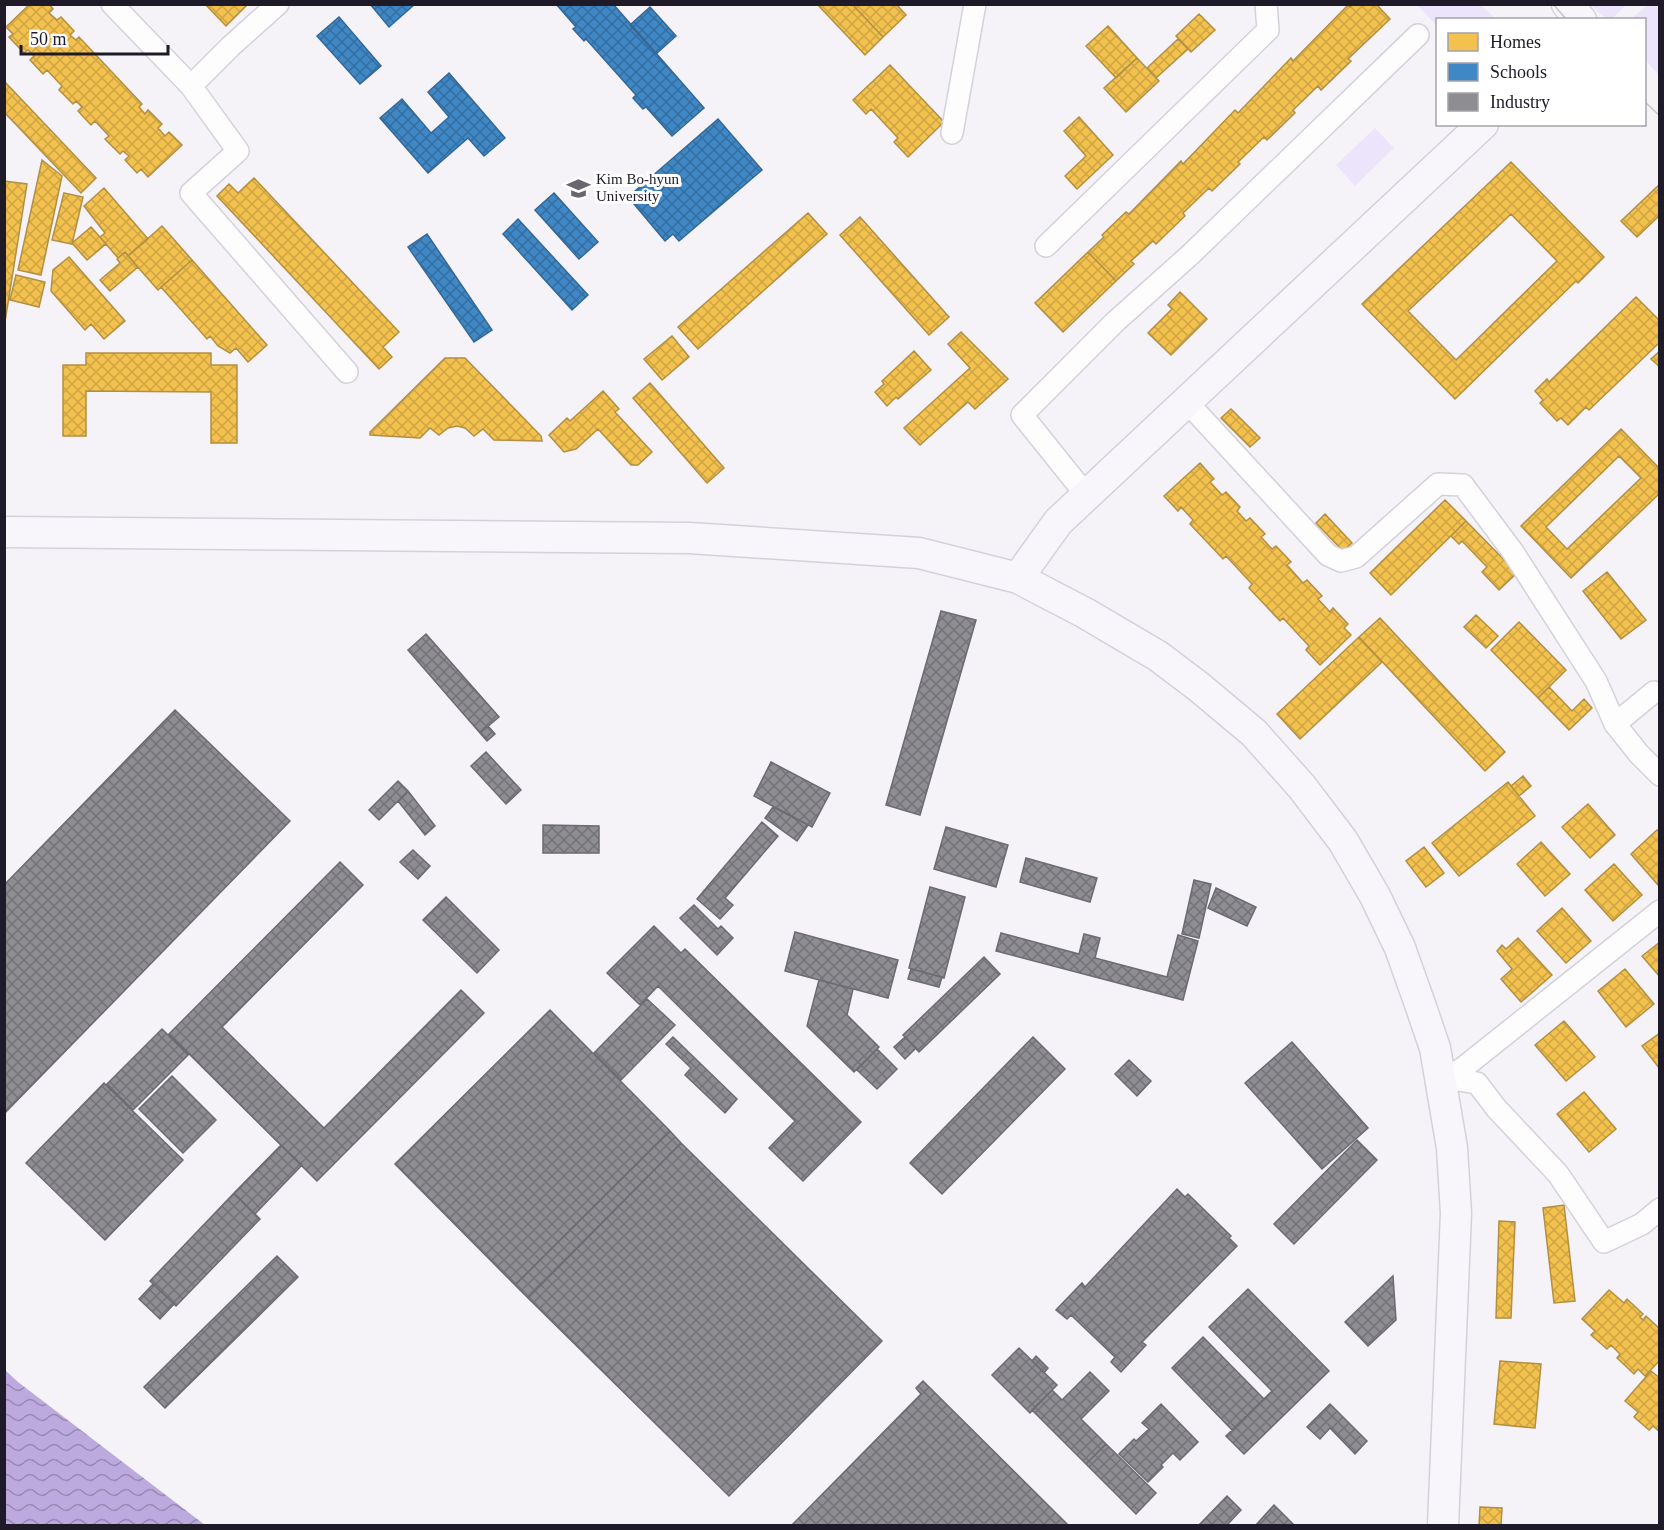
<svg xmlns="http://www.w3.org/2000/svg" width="1664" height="1530" font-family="'Times New Roman',serif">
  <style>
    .grass { fill: #ece4fb }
    .water { fill: url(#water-waves) }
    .homes { fill: url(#homes-cross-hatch); stroke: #b28f42; stroke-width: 1.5; fill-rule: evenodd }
    .schools { fill: url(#schools-cross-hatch); stroke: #356796; stroke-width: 1.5 }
    .industry { fill: url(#industry-cross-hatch); stroke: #6c6a72; stroke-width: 1.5 }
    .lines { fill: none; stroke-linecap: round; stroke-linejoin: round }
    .street-casing { stroke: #d4d1db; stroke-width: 24 }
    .secondary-casing { stroke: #d4d1db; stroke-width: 33 }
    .street { stroke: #fefdfe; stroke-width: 21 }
    .secondary { stroke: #f8f6fa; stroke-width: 30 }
    .tram { stroke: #c5c4c7; stroke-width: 1.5 }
    .labels { text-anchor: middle; stroke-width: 6; stroke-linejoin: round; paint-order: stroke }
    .poi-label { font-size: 15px; fill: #1e1a27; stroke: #fff; text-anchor: start }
  </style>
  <defs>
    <pattern id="water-waves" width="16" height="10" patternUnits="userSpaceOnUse" patternTransform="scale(1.5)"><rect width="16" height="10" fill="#bca9dd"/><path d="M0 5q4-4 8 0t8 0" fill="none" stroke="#9889b3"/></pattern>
    <pattern id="homes-cross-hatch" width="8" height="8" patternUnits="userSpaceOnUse" patternTransform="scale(1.5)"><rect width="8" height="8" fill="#f2c14e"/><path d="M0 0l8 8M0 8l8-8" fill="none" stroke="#cfa544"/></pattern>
    <pattern id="schools-cross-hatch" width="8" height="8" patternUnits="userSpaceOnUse" patternTransform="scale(1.5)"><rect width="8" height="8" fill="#3f88c5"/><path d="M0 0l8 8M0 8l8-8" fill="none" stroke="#346ea0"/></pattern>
    <pattern id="industry-cross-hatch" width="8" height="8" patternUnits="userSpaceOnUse" patternTransform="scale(1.5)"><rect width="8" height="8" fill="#8d8d92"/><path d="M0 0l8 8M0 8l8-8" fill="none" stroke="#737277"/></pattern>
  </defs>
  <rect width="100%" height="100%" fill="#f5f3f8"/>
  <path class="grass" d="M1417 5H1481L1496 19 1438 20 1437 26Z
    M1591 5H1626L1611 20 1606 19Z
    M1647 5H1659V75L1645 60 1644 20 1631 19Z
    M1375 128 1394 148 1355 186 1336 165Z"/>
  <path class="water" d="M5 1370 18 1382 205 1525H5Z"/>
  <path class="homes" d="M30 4H49L53 9 49 13 57 20 61 17 74 31 70 35 76 40 79 37 142 104 139 107 145 114 148 110 162 124 158 128 165 136 169 132 182 145 148 177 141 169 137 173 125 160 129 156 123 151 120 154 105 139 109 136 95 121 91 125 78 111 82 107 76 101 73 104 59 90 62 86 47 70 43 74 30 60 34 56 28 50 24 53 9 37 13 34 6 27Z
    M205 4H248L226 26Z
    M817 4H852L883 37 865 55Z
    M852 4H896L906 15 883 37Z
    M1353 4H1376L1390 19 1348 59 1351 61 1321 90 1318 86 1293 110 1295 113 1267 140 1264 137 1238 162 1240 164 1212 191 1209 188 1183 213 1185 216 1156 244 1153 241 1131 261 1134 264 1116 281 1088 252 1104 237 1102 235 1126 212 1129 214 1181 161 1183 164 1235 110 1238 113 1291 58 1293 61 1348 5 1350 7Z
    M1199 14 1215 30 1191 52 1176 36Z
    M1108 26 1137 58 1116 78 1086 46Z
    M1178 39 1188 49 1156 78 1147 68Z
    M1137 58 1159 81 1126 112 1104 88Z
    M890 65 944 122 908 157 894 142 898 138 871 109 866 114 853 100Z
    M4 81 96 178 81 193 4 112Z
    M1079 117 1113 155 1077 189 1065 176 1086 156 1064 131Z
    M42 160 62 176 41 275 18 270Z
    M1511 162 1604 257 1578 283 1576 281 1455 399 1362 304ZM1511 214 1557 261 1456 360 1408 311Z
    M254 178 399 332 383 347 392 357 379 369 217 196 229 184 238 193Z
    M4 181 27 184 5 322H4Z
    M1660 184V215L1637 237 1621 221Z
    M104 188 148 239 128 256 125 252 118 258 100 237 105 233 84 206Z
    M64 193 83 197 72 244 52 240Z
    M808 213 827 234 698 349 678 327Z
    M860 217 949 317 929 335 840 235Z
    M162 226 192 260 158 290 128 256Z
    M91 227 106 244 87 260 72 243Z
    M125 252 138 267 110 291 100 280 120 263 117 259Z
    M1088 252 1116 281 1063 332 1035 303Z
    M69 257 125 321 104 339 91 324 85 330 51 291 53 270Z
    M192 260 267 345 248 362 236 348 230 353 218 346 210 336 207 339 161 287Z
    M16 275 45 282 39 307 10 300Z
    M1180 292 1207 319 1171 355 1148 333 1172 309 1168 305Z
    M1636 297 1660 321V342L1589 410 1586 407 1568 425 1561 418 1557 421 1540 403 1543 400 1535 391 1547 379 1549 382Z
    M961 332 1008 379 975 409 968 402 920 445 904 428 970 368 948 344Z
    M672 336 689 357 662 380 644 359Z
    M914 351 931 370 898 399 896 397 887 406 875 392 884 384 882 381Z
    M1660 351V367L1651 359Z
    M86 353H211V365H237V443H211V392L86 391V436H63V365H86Z
    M445 358H465L541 436 542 441 494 440 483 429 474 436 465 428 457 426 448 428 439 435 430 428 420 438 370 435V432Z
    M650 383 724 468 707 483 633 398Z
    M603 391 619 409 615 412 652 452 638 465H631L598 429 576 449 564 452 549 435 567 418 570 421Z
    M1231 409 1260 438 1250 447 1221 418Z
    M1621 429 1660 469V493L1571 578 1521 526ZM1619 456 1641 478 1567 549 1546 527Z
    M1200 463 1214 479 1210 482 1222 495 1226 492 1240 507 1237 511 1246 521 1250 518 1265 534 1261 537 1272 549 1276 546 1291 562 1287 565 1303 583 1307 580 1322 596 1318 599 1330 612 1333 608 1348 624 1344 628 1351 635 1320 665 1306 650 1309 646 1283 618 1280 621 1249 588 1252 584 1226 556 1223 559 1190 524 1193 520 1181 507 1178 511 1164 496Z
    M1445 500 1466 521 1391 595 1370 573Z
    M1325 514 1352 543 1343 551 1316 523Z
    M1466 521 1517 573 1499 590 1482 572 1487 567 1462 541 1459 544 1451 536Z
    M1607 572 1646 620 1621 639 1583 591Z
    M1476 615 1498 636 1486 648 1464 627Z
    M1380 618 1505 752 1485 771 1359 637Z
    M1519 622 1566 670 1538 698 1491 650Z
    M1359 637 1382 662 1300 739 1277 714Z
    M1549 687 1572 711 1584 699 1592 708 1569 730 1538 698Z
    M1523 776 1531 786 1519 796 1511 786Z
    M1508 782 1535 816 1459 876 1432 843Z
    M1588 804 1615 835 1590 858 1562 827Z
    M1657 830 1660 832 1658 885 1631 854Z
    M1541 842 1570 874 1545 896 1517 864Z
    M1424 847 1444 873 1426 887 1406 861Z
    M1614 864 1642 895 1613 921 1585 890Z
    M1562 908 1591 941 1566 963 1537 931Z
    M1518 938 1552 975 1521 1002 1501 979 1512 969 1497 951 1502 945 1506 949Z
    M1660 942V977L1642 956Z
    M1625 969 1654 1004 1626 1027 1598 991Z
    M1564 1021 1595 1057 1566 1081 1535 1045Z
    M1660 1033V1069L1642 1046Z
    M1584 1092 1616 1129 1589 1152 1557 1114Z
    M1564 1205 1575 1301 1554 1303 1543 1208Z
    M1499 1221 1515 1222 1511 1318H1496Z
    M1609 1290 1624 1303 1627 1299 1643 1314 1640 1317 1643 1320 1646 1316 1660 1329V1360L1645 1376 1638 1369 1634 1374 1617 1358 1620 1354 1611 1345 1607 1349 1591 1335 1595 1331 1582 1319Z
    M1500 1361 1541 1364 1535 1428 1494 1424Z
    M1651 1371 1660 1378V1432L1653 1426 1649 1430 1634 1417 1638 1412 1625 1401Z
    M1480 1507 1502 1508 1501 1526H1479Z"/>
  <path class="schools" d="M370 4H415L389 27Z
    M556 4H613L704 108 672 136 646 107 643 109 633 98 636 95 586 39 584 41 573 29 576 27Z
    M650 7 676 36 656 54 630 25Z
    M339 17 381 66 360 84 317 36Z
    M449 73 505 138 484 156 468 138 428 173 380 118 402 99 431 133 449 117 428 92Z
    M718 119 762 170 679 241 673 234 665 241 634 204 641 198 635 191Z
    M554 193 598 242 579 259 535 210Z
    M518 219 588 295 572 310 503 234Z
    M427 234 492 330 474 342 408 247Z"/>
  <path class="industry" d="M941 611 976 620 920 815 886 805Z
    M426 634 499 717 480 733 408 650Z
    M175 710 290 821 4 1114V885Z
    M488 726 495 734 487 741 480 733Z
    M486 752 521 790 506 804 471 766Z
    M771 762 830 793 812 827 754 796Z
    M398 781 408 791 379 820 369 810Z
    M408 791 435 826 425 835 398 801Z
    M773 807 808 825 797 841 765 818Z
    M762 822 778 836 725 898 733 905 720 919 697 899Z
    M543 825 599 826V853H543Z
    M946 827 1008 845 996 887 934 869Z
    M413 850 430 866 418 879 400 862Z
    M1026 858 1097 878 1090 902 1020 882Z
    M340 862 363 885 222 1027 324 1128 461 990 484 1013 317 1181 169 1034Z
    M1194 880 1211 884 1199 938 1182 934Z
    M930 887 965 897 944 978 909 968Z
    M1216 888 1256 907 1247 926 1208 908Z
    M446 897 499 950 477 973 423 920Z
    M694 905 718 929 721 926 733 938 717 955 680 918Z
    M654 926 681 953 685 949 861 1122 803 1181 769 1148 795 1121 658 986 640 1005 607 973Z
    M795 932 898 960 888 998 785 971Z
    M1001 933 1079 954 1084 934 1100 938 1095 958 1167 977 1178 935 1198 941 1183 1000 996 951Z
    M984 957 1000 974 919 1052 903 1035Z
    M911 969 942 977 939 987 908 979Z
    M819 980 853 989 847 1015 879 1047 854 1072 807 1026Z
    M647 999 675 1025 621 1080 594 1053Z
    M550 1010 670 1131 515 1285 395 1164Z
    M162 1029 188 1055 133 1110 107 1084Z
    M673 1037 737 1099 725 1113 685 1075 691 1068 666 1044Z
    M905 1037 916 1048 905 1059 894 1047Z
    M1033 1037 1065 1069 942 1194 910 1163Z
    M1292 1042 1368 1128 1322 1169 1245 1083Z
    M877 1049 897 1069 877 1089 857 1070Z
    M1129 1060 1151 1081 1137 1096 1115 1074Z
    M172 1076 216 1120 183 1153 139 1109Z
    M104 1083 183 1160 105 1240 26 1163Z
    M670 1131 681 1143 528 1298 515 1285Z
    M1357 1140 1377 1160 1294 1244 1274 1224Z
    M681 1143 882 1341 729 1496 528 1298Z
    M281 1145 302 1165 255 1214 234 1193Z
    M1177 1189 1185 1197 1188 1194 1231 1236 1229 1238 1237 1246 1142 1342 1146 1345 1121 1372 1111 1362 1115 1357 1071 1315 1067 1319 1056 1310 1082 1283 1085 1287Z
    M234 1193 260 1219 176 1306 150 1281Z
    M277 1256 298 1277 165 1408 144 1387Z
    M1393 1276 1396 1320 1368 1346 1345 1322Z
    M153 1284 174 1304 160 1319 139 1299Z
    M1248 1289 1329 1371 1244 1454 1226 1436 1272 1391 1209 1327Z
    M1203 1337 1264 1399 1232 1430 1172 1368Z
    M1019 1348 1057 1385 1030 1413 992 1375Z
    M1036 1356 1048 1368 1044 1373 1032 1361Z
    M1090 1372 1109 1391 1081 1419 1106 1444 1086 1464 1032 1410 1052 1390 1062 1400Z
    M923 1381 1069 1526H791L921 1394 916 1388Z
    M1161 1404 1198 1442 1180 1460 1173 1453 1161 1465 1163 1467 1148 1482 1119 1454 1134 1439 1136 1441 1149 1429 1142 1423Z
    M1330 1404 1367 1441 1355 1454 1330 1428 1320 1439 1307 1427Z
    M1106 1444 1156 1493 1136 1514 1086 1464Z
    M1227 1496 1241 1510 1226 1526H1198Z
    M1274 1505 1295 1526H1255Z"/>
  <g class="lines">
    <defs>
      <path id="street" d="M112 4 191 86
        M278 4 231 46 191 86 238 151 191 193 347 372
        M952 133 975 4
        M1046 246 1268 30 1266 4
        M1187 402 1328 555 1341 561 1356 557 1438 484 1463 485 1513 552 1596 681 1615 724 1639 754 1660 775
        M1087 496 1022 415 1115 322 1190 255 1418 35
        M1615 724 1654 692
        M1440 1081 1458 1080 1477 1083 1496 1108 1558 1174 1604 1242 1642 1224 1660 1209
        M1441 1081 1463 1068 1660 911"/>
      <path id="secondary" d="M1567 4 1581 20
        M4 532 689 538 919 553 1018 578 1085 613 1158 656 1199 687 1254 733 1302 787 1343 841 1375 896 1400 948 1421 1007 1435 1048 1452 1148 1456 1213 1443 1526
        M1018 578 1058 522 1483 124"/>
    </defs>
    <use href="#street" class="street-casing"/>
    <use href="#secondary" class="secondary-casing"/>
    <use href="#street" class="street"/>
    <use href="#secondary" class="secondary"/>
    <path class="tram" d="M1553 4 1567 20
      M1644 101 1660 116"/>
  </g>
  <defs>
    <symbol id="university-bare" viewBox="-9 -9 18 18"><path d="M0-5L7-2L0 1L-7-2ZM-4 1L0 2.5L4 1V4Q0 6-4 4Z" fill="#696670" stroke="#fff" stroke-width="2.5" paint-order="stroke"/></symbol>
  </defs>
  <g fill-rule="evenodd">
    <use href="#university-bare" x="562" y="172" width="33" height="33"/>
  </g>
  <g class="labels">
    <g class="poi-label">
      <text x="596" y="184">Kim Bo-hyun<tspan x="596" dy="17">University</tspan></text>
    </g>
  </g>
  <rect width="1664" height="1530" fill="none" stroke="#1e1a27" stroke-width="12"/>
  <rect x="1436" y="18" width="210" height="108" fill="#ffffff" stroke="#a5a3a9" stroke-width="1.5"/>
  <rect x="1448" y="33" width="30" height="18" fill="#f2c14e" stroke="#a5a3a9" stroke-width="1.5"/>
  <text x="1490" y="48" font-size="18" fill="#1e1a27">Homes</text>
  <rect x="1448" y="63" width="30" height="18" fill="#3f88c5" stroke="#a5a3a9" stroke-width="1.5"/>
  <text x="1490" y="78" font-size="18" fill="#1e1a27">Schools</text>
  <rect x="1448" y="93" width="30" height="18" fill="#8d8d92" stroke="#a5a3a9" stroke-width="1.5"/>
  <text x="1490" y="108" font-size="18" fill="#1e1a27">Industry</text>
  <path d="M21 45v9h147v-9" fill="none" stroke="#1e1a27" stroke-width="3"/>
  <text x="30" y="45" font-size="18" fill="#1e1a27" stroke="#ffffff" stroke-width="4.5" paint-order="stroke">50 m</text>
</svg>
